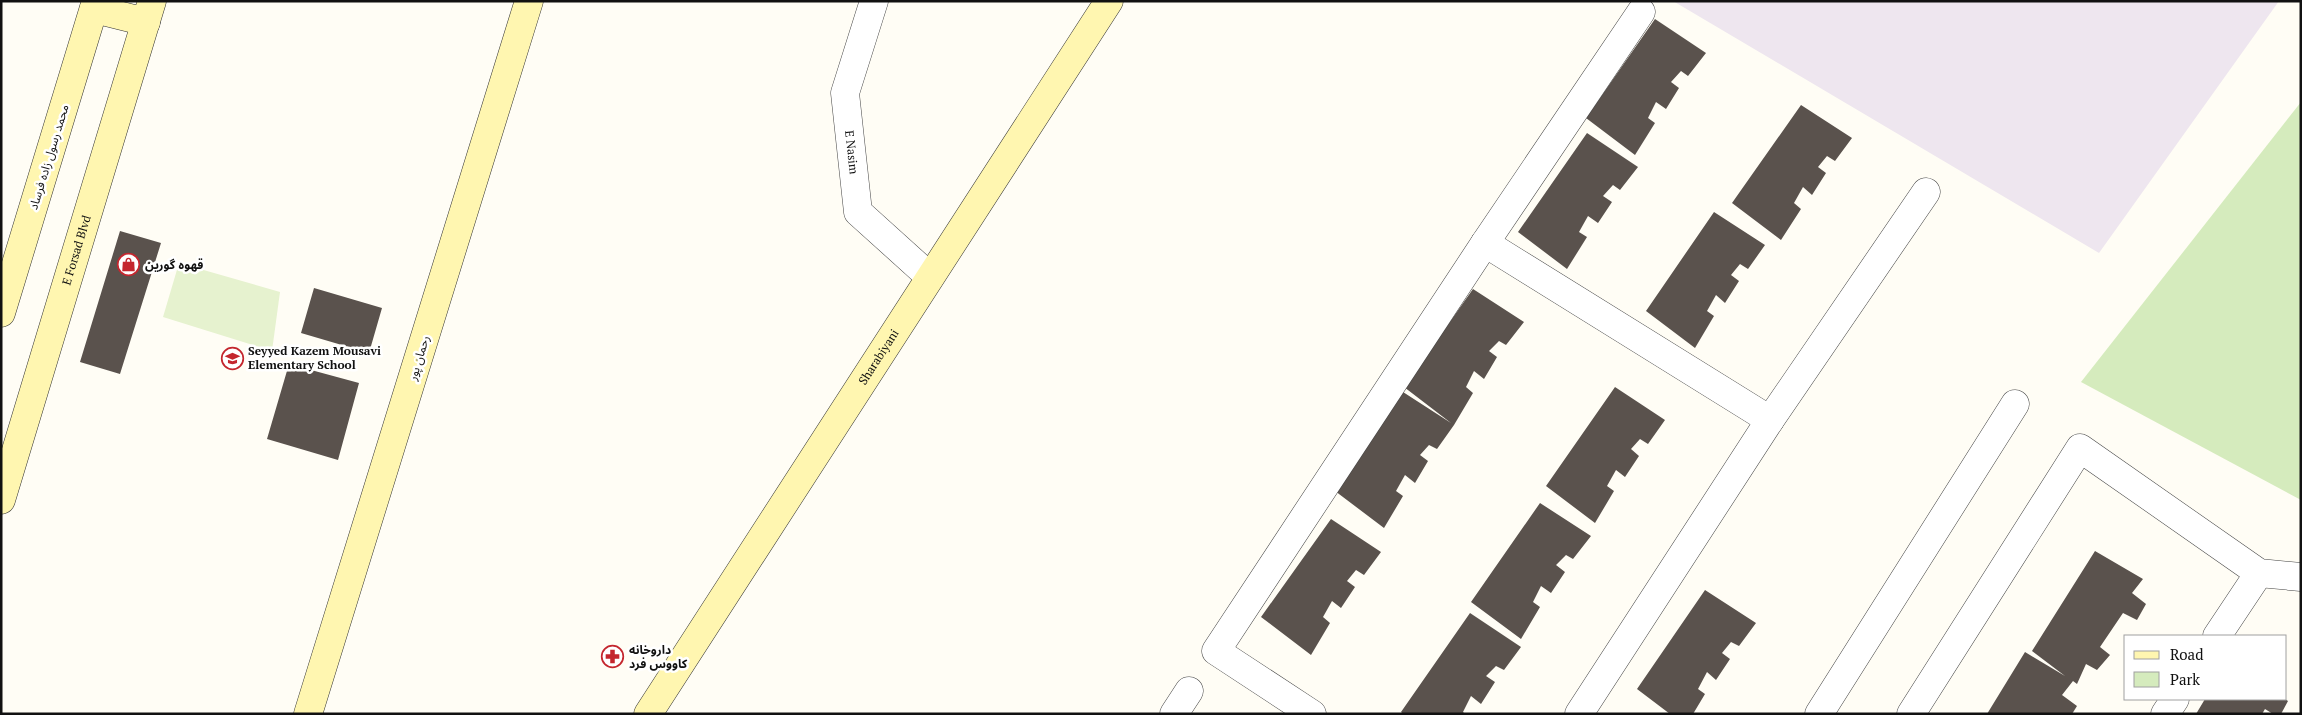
<svg xmlns="http://www.w3.org/2000/svg" width="2302" height="715" font-family="'PT Serif','Noto Sans Arabic',serif">
  <style>
    .industrial { fill: #eee6ef }
    .green { fill: #d5ebbd }
    .pitch { fill: #e6f2cf }
    .building { fill: #5a524d }
    .lines { fill: none; stroke-linecap: round; stroke-linejoin: round }
    .street-casing { stroke: #444; stroke-width: 29 }
    .secondary-casing { stroke: #333; stroke-width: 29 }
    .street { stroke: #fff; stroke-width: 28 }
    .secondary { stroke: #fff6b0; stroke-width: 28 }
    .labels { text-anchor: middle; stroke-width: 5; stroke-linejoin: round; paint-order: stroke }
    .street-label { font-size: 12px; fill: #111; stroke: #fff }
    .poi-label { font-size: 12px; font-weight: bold; fill: #111; stroke: #fff; text-anchor: start }
  </style>
  <rect width="100%" height="100%" fill="#fffdf5"/>
  <path class="industrial" d="M1673 1H2279L2099 253Z"/>
  <path class="green" d="M2301 102V500L2081 382Z"/>
  <path class="pitch" d="M179 263 280 292 272 351 163 317Z"/>
  <path class="building" d="M1655 19 1706 53 1688 76 1681 71 1671 82 1679 88 1666 109 1656 102 1648 118 1655 123 1635 155 1586 118Z
    M1801 105 1852 138 1835 161 1827 156 1818 167 1826 173 1812 195 1803 187 1794 203 1801 209 1781 240 1732 203Z
    M1587 133 1638 167 1620 190 1613 185 1603 196 1612 202 1598 223 1588 216 1579 232 1587 237 1567 269 1518 232Z
    M1714 212 1765 245 1748 269 1740 264 1731 275 1739 281 1725 303 1716 295 1707 311 1714 316 1695 348 1646 311Z
    M120 231 161 243 120 374 80 362Z
    M314 288 382 308 369 353 301 333Z
    M1473 289 1524 322 1506 345 1499 341 1489 351 1497 357 1484 379 1474 371 1466 387 1473 393 1454 425 1437 449 1429 445 1420 455 1428 461 1415 483 1405 475 1396 491 1403 496 1384 528 1335 491 1403 392 1451 423 1404 387Z
    M289 364 359 383 338 460 267 439Z
    M1615 387 1665 420 1648 444 1640 439 1631 449 1639 456 1625 477 1616 470 1607 486 1614 491 1595 523 1546 486Z
    M1540 503 1591 536 1573 559 1566 555 1556 565 1565 572 1551 593 1541 586 1533 602 1540 607 1521 639 1471 602Z
    M1331 519 1381 552 1364 575 1356 570 1347 581 1355 587 1341 608 1332 601 1323 617 1330 623 1311 655 1261 617Z
    M2095 551 2143 579 2132 593 2146 604 2137 620 2123 613 2100 647 2110 655 2097 670 2086 664 2077 684 2073 681 2062 695 2077 706 2072 714H1987L2025 652 2065 676 2032 651Z
    M1705 590 1756 623 1739 646 1731 642 1722 653 1730 659 1716 680 1707 672 1698 689 1705 694 1693 714H1670L1637 689Z
    M1470 613 1521 647 1504 670 1496 666 1486 676 1495 682 1481 704 1471 696 1463 712 1465 714H1403L1401 712Z
    M2205 699H2285L2288 701 2281 714H2273L2265 709 2262 714H2196Z"/>
  <g class="lines">
    <defs>
      <g id="street">
        <path id="s1" d="M874 1 845 93 858 212 930 277"/>
        <path d="M1485 243 1770 420"/>
        <path d="M2217 636 2259 573"/>
        <path d="M1174 714 1189 691"/>
        <path d="M1312 714 1216 651 1485 243 1641 12"/>
        <path d="M1579 714 1770 420 1926 192"/>
        <path d="M1819 714 2015 404"/>
        <path d="M1911 714 2080 448 2259 573 2301 577"/>
        <path d="M2165 714 2175 699"/>
      </g>
      <g id="secondary">
        <path d="M94 9 146 22"/>
        <path d="M1 313 96 1"/>
        <path id="s2" d="M1 500 152 1"/>
        <path d="M308 714 529 1"/>
        <path id="s3" d="M648 714 1109 1"/>
      </g>
    </defs>
    <use href="#street" class="street-casing"/>
    <use href="#secondary" class="secondary-casing"/>
    <use href="#street" class="street"/>
    <use href="#secondary" class="secondary"/>
  </g>
  <defs>
    <symbol id="shop-ring" viewBox="-11 -11 22 22"><circle r="9.5" fill="#fff" stroke="#c4262e" stroke-width="1.5"/><path d="M-5-2.5h2.3a2.7 3.5 0 0 1 5.4 0H5L5.5 6h-11ZM-1.5-2.5h3a1.5 2.3 0 0 0-3 0Z" fill="#c4262e"/></symbol>
    <symbol id="school-ring" viewBox="-11 -11 22 22"><circle r="9.5" fill="#fff" stroke="#c4262e" stroke-width="1.5"/><path d="M0-5L7-2L0 1L-7-2ZM-4 1L0 2.5L4 1V4Q0 6-4 4Z" fill="#c4262e"/></symbol>
    <symbol id="pharmacy-ring" viewBox="-11 -11 22 22"><circle r="9.5" fill="#fff" stroke="#c4262e" stroke-width="1.5"/><path d="M-2-6h4v4h4v4h-4v4h-4v-4h-4v-4h4Z" fill="#c4262e"/></symbol>
  </defs>
  <g fill-rule="evenodd">
    <use href="#shop-ring" x="116" y="252" width="25" height="25"/>
    <use href="#school-ring" x="220" y="346" width="25" height="25"/>
    <use href="#pharmacy-ring" x="600" y="644" width="25" height="25"/>
  </g>
  <g class="labels">
    <g class="street-label">
      <text dy="4" stroke="none"><textPath href="#s1" startOffset="156">E Nasim</textPath></text>
      <text transform="translate(49 157) rotate(-73)" y="4">محمد رسول زاده فرساد</text>
      <text dy="4" stroke="none"><textPath href="#s2" startOffset="261">E Forsad Blvd</textPath></text>
      <text dy="4" stroke="none"><textPath href="#s3" startOffset="425">Sharabiyani</textPath></text>
      <text transform="translate(419 358) rotate(-73)" y="4">رحمان پور</text>
    </g>
    <g class="poi-label">
      <text x="145" y="269">قهوه گورین</text>
      <text x="248" y="355">Seyyed Kazem Mousavi<tspan x="248" dy="14">Elementary School</tspan></text>
      <text x="629" y="654">داروخانه<tspan x="629" dy="14">کاووس فرد</tspan></text>
    </g>
  </g>
  <rect width="2302" height="715" fill="none" stroke="#111111" stroke-width="5"/>
  <rect x="2124" y="635" width="162" height="65" fill="#ffffff" stroke="#a0a0a0"/>
  <rect x="2134" y="651" width="25" height="8" fill="#fff6b0" stroke="#a0a0a0"/>
  <text x="2170" y="660" font-size="15" fill="#111111">Road</text>
  <rect x="2134" y="672" width="25" height="15" fill="#d5ebbd" stroke="#a0a0a0"/>
  <text x="2170" y="685" font-size="15" fill="#111111">Park</text>
</svg>
